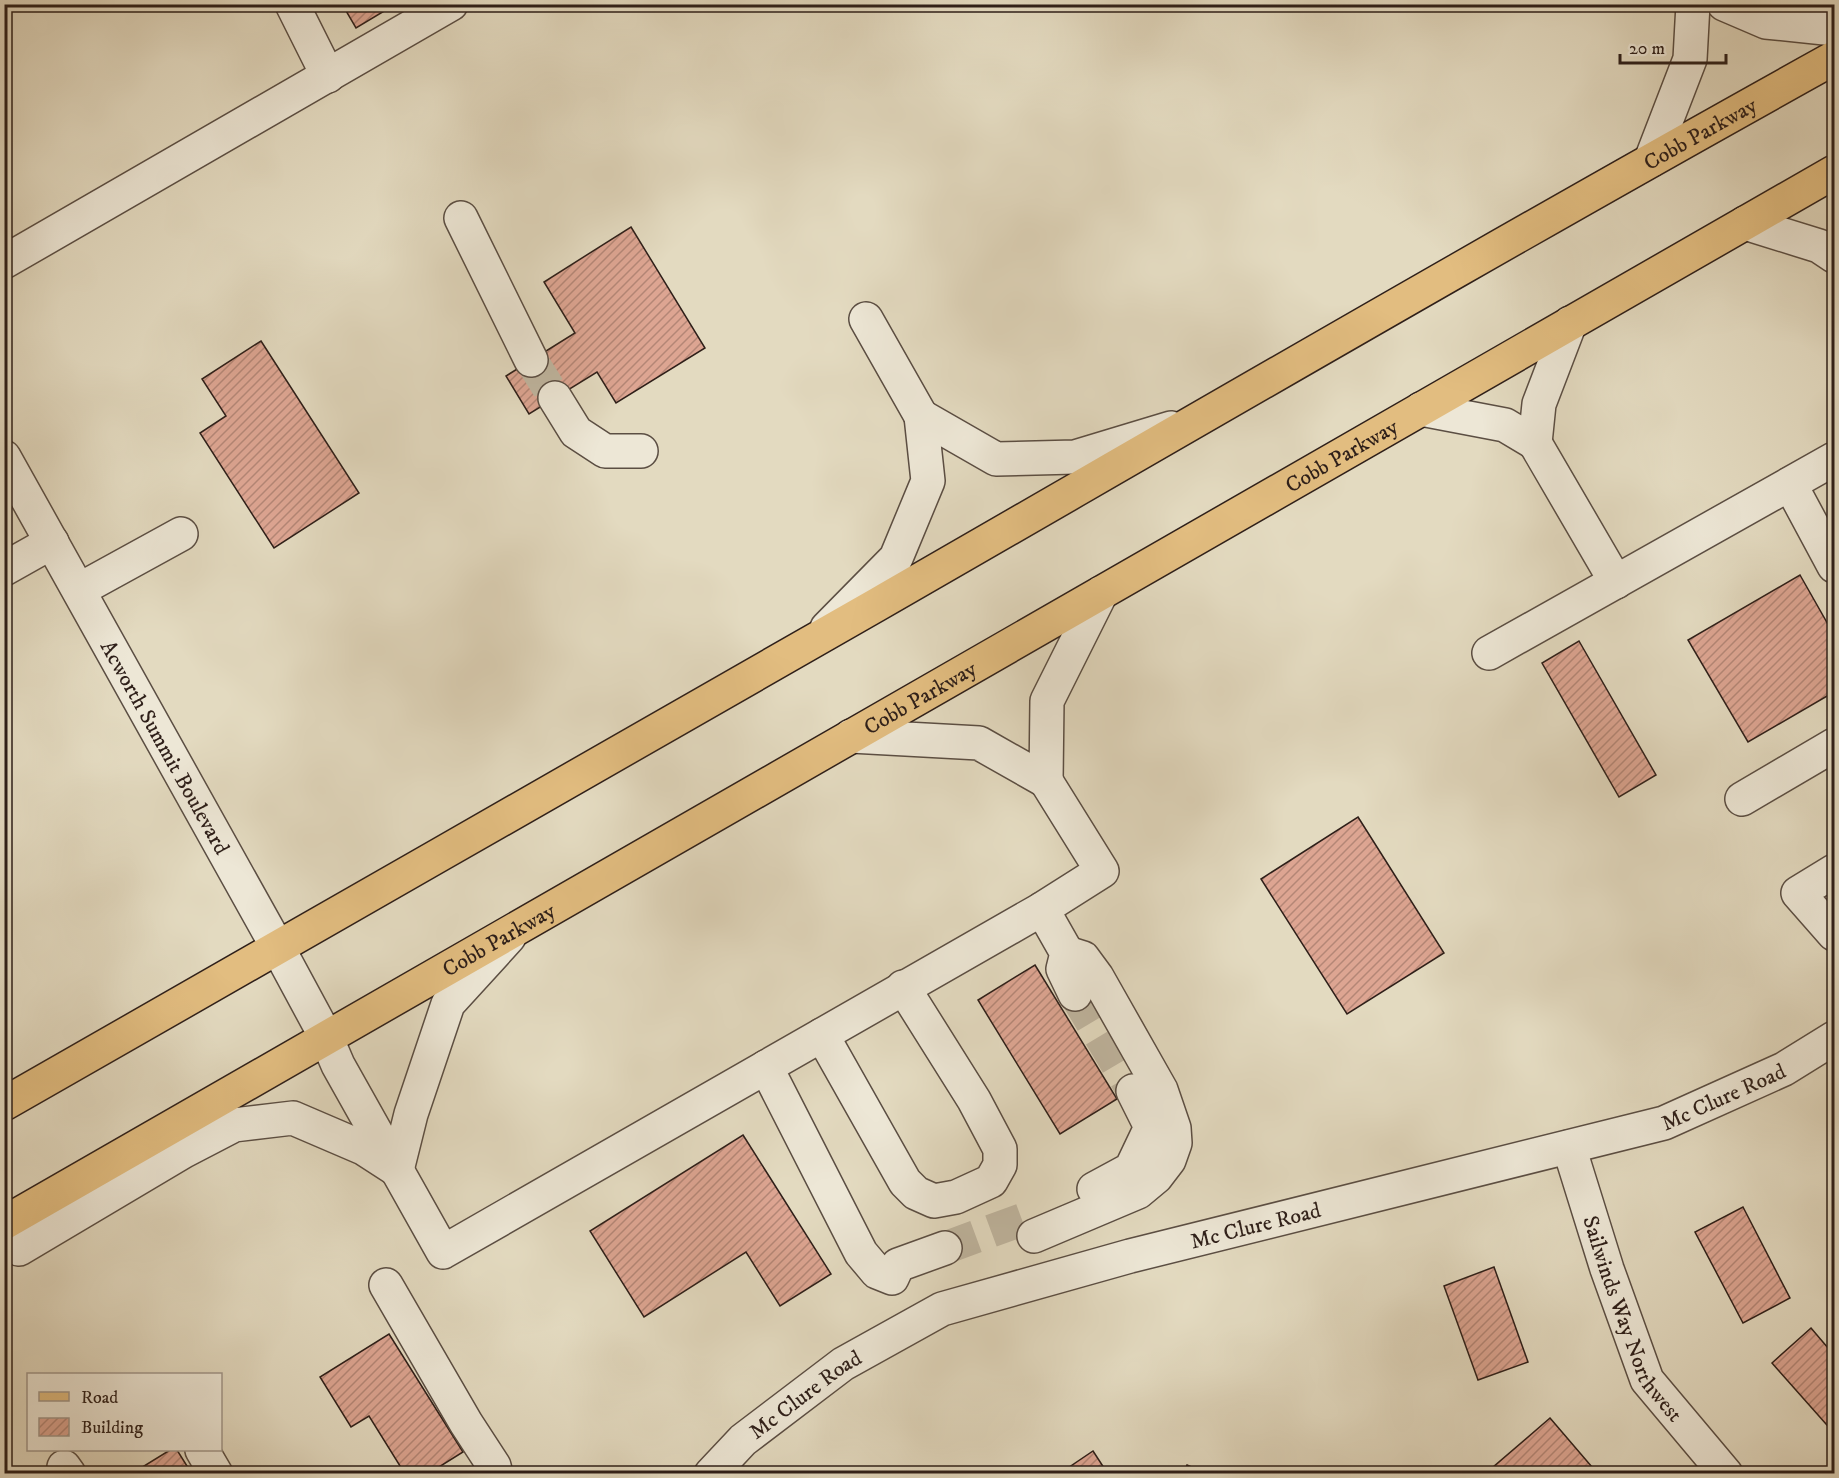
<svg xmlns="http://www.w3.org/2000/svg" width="1839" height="1478" font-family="'IM FELL DW Pica',serif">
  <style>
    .building { fill: url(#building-hatch); stroke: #2e1f19; stroke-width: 1.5 }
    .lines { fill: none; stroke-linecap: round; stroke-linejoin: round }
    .minor-tunnel { stroke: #bfb59f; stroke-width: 33; stroke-dasharray: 33 16; stroke-linecap: butt }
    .minor-casing { stroke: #5b4e43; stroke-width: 36 }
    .major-casing { stroke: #2e1f19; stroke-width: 36 }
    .minor { stroke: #ede7d6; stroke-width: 33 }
    .major { stroke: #e2bd80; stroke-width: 33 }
    .labels { text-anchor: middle; stroke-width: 6; stroke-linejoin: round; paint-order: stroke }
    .street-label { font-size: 22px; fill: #2e1f19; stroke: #ede7d6 }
  </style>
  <defs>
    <pattern id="building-hatch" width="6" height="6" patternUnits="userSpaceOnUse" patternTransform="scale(1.5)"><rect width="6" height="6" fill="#dda592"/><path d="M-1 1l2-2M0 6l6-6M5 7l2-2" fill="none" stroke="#b48676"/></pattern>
  </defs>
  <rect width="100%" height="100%" fill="#e3dac0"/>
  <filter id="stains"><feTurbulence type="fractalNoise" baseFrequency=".00333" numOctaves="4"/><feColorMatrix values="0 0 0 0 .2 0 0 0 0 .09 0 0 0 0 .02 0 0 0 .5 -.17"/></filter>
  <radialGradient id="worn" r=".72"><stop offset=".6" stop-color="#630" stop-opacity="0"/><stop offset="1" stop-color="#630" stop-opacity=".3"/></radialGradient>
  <path class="building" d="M342 4H396L356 28Z
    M631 227 705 348 616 403 597 372 529 414 506 376 575 333 544 282Z
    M261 341 359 493 274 548 200 433 226 416 202 379Z
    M1800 575 1834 635V692L1748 742 1688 640Z
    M1579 641 1656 775 1619 797 1542 663Z
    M1358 817 1444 953 1347 1014 1261 879Z
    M1035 965 1117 1099 1060 1134 978 1000Z
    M743 1135 831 1274 780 1306 746 1252 644 1317 590 1231Z
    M1743 1207 1790 1298 1743 1323 1695 1232Z
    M1494 1267 1528 1362 1478 1380 1444 1286Z
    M1811 1328 1834 1355V1433L1772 1363Z
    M389 1334 463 1452 434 1470 436 1474H405L369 1416 351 1427 320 1377Z
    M1550 1418 1598 1474H1496L1492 1468Z
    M170 1450H177L192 1474H131Z
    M1093 1451 1108 1474H1059Z
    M1187 1465 1207 1474H1183Z"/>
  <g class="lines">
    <path class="minor-tunnel" d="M531 360 555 398
      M1075 994 1133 1091
      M945 1248 1029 1217"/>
    <defs>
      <g id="minor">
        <path d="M292 4 328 76"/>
        <path d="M1724 4 1766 22 1834 29"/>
        <path d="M1651 160 1690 59 1693 4"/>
        <path d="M461 218 531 360"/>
        <path d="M1745 223 1819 246 1834 256"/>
        <path d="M4 262 451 4"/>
        <path d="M866 319 921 416"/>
        <path d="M555 398 576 432 605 451H641"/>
        <path d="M1421 409 1505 425 1535 443 1539 404 1570 323"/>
        <path d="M1535 443 1616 582"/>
        <path id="s1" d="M4 457 278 948 326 1037 338 1065 443 1252 1042 909 1102 871 1046 781"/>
        <path d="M1790 484 1834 566"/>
        <path d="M4 569 52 542"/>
        <path d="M79 590 181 534"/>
        <path d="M827 628 896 558 928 481 921 416 996 459 1075 457 1171 428"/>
        <path d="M1489 653 1834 459"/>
        <path d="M851 736 979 743 1046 781 1047 701 1101 593"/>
        <path d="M1742 799 1834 745"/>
        <path d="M1834 871 1798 893 1834 934"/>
        <path d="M1042 909 1067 953 1063 969 1075 994"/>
        <path d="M822 1035 905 1182 916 1193 934 1201 956 1197 991 1181 1000 1165V1149L974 1100 903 987"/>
        <path d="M766 1067 861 1253 877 1272 892 1278 898 1265 945 1248"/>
        <path id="s2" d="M1569 1147 1607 1269 1647 1380 1726 1474"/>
        <path d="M1094 1189 1131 1169 1151 1127 1133 1091"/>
        <path d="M1034 1236 1138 1192 1156 1177 1169 1160 1175 1143 1174 1128 1161 1090 1097 977 1083 958 1067 953"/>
        <path d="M4 1237 19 1249 184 1151 234 1125 293 1118 363 1148 397 1170 411 1114 448 1004 509 937"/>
        <path d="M386 1285 466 1423 494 1466 496 1474"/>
        <path d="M202 1450 216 1474"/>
        <path d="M64 1467 69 1474"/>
        <path id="s3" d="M711 1474 743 1440 843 1364 942 1309 1130 1256 1664 1123 1784 1069 1834 1038"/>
      </g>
      <g id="major">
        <path id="s4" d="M4 1104C295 937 587 771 878 604 1196 421 1513 236 1834 58"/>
        <path id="s5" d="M4 1223 1834 172"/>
      </g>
    </defs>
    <use href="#minor" class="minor-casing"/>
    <use href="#major" class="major-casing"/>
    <use href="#minor" class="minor"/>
    <use href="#major" class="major"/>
  </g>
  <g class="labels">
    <g class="street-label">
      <text dy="8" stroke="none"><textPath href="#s4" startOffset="1954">Cobb Parkway</textPath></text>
      <text dy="8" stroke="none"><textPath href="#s5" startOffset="1542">Cobb Parkway</textPath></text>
      <text dy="8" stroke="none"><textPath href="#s5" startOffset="1056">Cobb Parkway</textPath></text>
      <text dy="8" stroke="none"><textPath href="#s1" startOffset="332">Acworth Summit Boulevard</textPath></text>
      <text dy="8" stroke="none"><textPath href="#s5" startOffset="570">Cobb Parkway</textPath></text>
      <text dy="8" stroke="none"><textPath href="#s3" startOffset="1096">Mc Clure Road</textPath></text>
      <text dy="8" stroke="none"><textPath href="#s3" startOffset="610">Mc Clure Road</textPath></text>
      <text dy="8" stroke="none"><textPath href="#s2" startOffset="184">Sailwinds Way Northwest</textPath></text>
      <text dy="8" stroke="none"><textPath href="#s3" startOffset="124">Mc Clure Road</textPath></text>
    </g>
  </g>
  <rect width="1839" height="1478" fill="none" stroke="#e3dac0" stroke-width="24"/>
  <rect x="6" y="6" width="1827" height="1466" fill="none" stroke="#2e1f19" stroke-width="3"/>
  <rect x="12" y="12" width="1815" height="1454" fill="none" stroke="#2e1f19" stroke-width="1.5"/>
  <rect x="27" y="1373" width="195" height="78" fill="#ede7d6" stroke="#a1978a" stroke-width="1.5"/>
  <rect x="39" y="1392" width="30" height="9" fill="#e2bd80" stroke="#a1978a" stroke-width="1.5"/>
  <text x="81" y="1403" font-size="18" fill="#2e1f19">Road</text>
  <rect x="39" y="1418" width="30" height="18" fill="url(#building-hatch)" stroke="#a1978a" stroke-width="1.5"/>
  <text x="81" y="1433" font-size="18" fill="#2e1f19">Building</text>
  <path d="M1620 54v9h106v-9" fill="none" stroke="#2e1f19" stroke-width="3"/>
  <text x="1629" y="54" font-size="18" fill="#2e1f19" stroke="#ede7d6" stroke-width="4.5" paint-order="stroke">20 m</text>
  <rect width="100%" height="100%" filter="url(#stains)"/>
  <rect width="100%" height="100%" fill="url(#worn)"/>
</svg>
